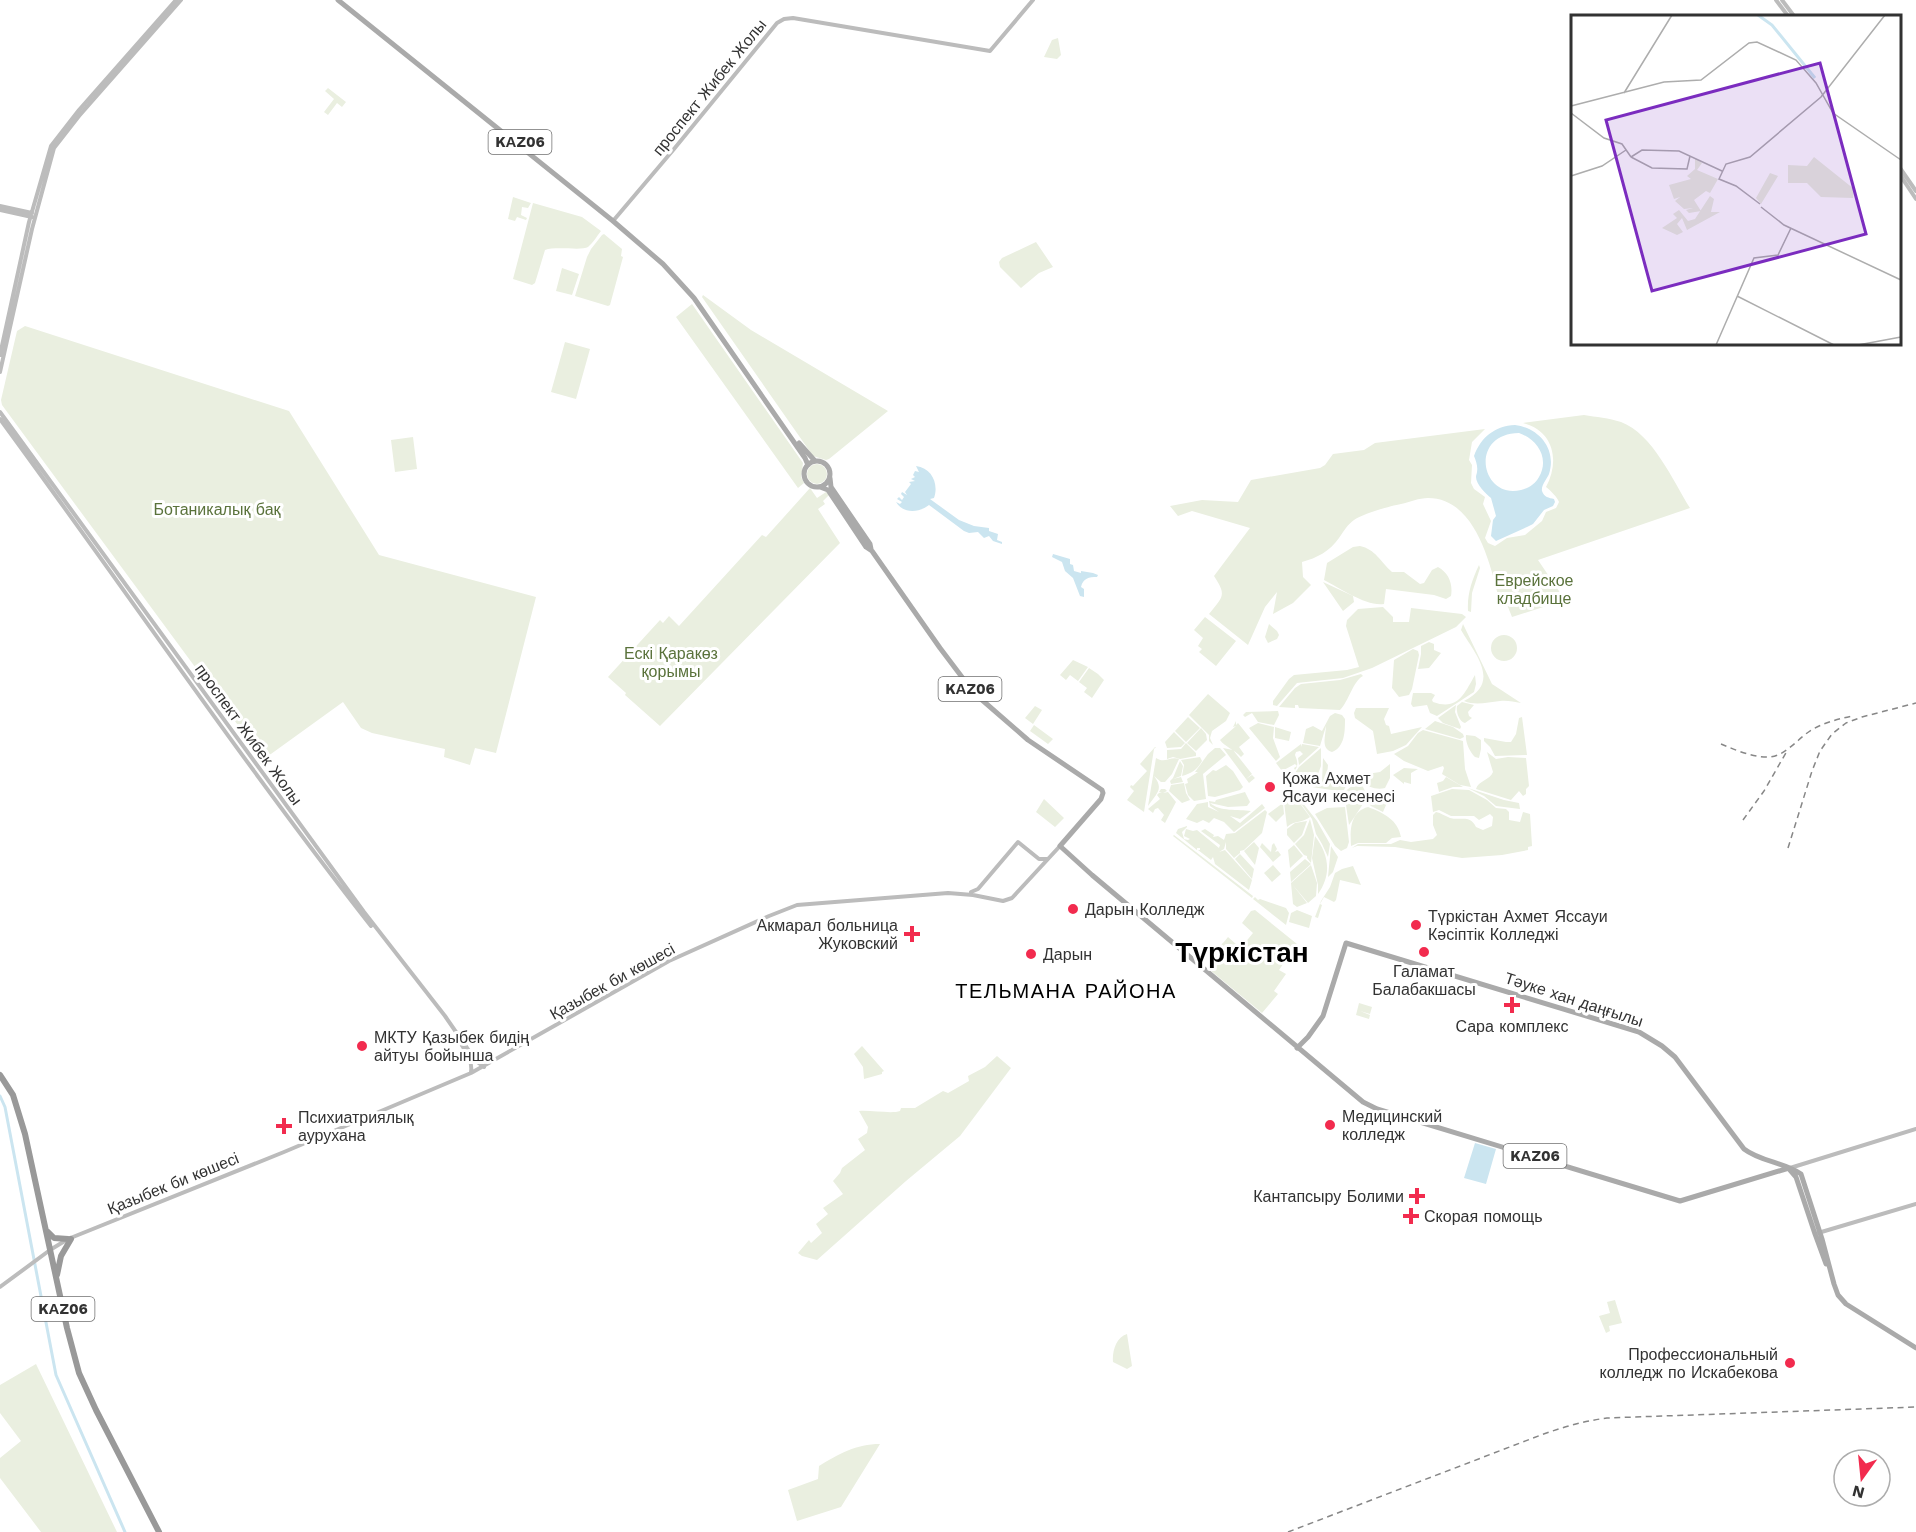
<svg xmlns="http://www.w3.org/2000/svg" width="1916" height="1532" font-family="'Work Sans',sans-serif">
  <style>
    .green { fill: #eaefe0 }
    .water { fill: #cbe5f0; fill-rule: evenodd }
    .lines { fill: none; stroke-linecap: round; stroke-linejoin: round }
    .canal { stroke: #cbe5f0; stroke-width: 3 }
    .secondary { stroke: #bcbcbc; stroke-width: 4 }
    .primary { stroke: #aaa; stroke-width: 5 }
    .highway { stroke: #999; stroke-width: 6 }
    .rail { stroke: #878787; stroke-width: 1.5; stroke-dasharray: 6 4.5; stroke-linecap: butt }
    .poi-dot { fill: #f22b4e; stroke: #fff; stroke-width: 2 }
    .labels { text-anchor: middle; stroke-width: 6; stroke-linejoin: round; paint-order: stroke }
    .shield { fill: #fff; stroke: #707070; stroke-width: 1.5 }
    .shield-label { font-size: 15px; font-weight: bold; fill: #323232 }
    .street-label { font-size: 16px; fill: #323232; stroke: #fff }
    .park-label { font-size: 16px; fill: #5a723b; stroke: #fff }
    .poi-label { font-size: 16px; fill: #323232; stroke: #fff; text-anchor: start }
    .quarter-label { font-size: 20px; letter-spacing: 1.5px; fill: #000; stroke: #fff }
    .town-label { font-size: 28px; font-weight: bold; fill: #000; stroke: #fff }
    .inset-river { fill: none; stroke: #cbe5f0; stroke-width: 3 }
    .inset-road { fill: none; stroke: #adadad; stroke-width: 1.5 }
    .view { fill: #7b2cbf; fill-opacity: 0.15; stroke: #7b2cbf; stroke-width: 3 }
    .inset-edge { fill: none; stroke: #323232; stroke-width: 3 }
  </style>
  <rect width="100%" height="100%" fill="#fff"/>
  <path class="green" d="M1058 38 1061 55 1057 59 1044 57 1052 40Z
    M328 88 346 102 342 107 337 103 328 115 324 112 334 99 325 91Z
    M513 197 531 203 528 208 522 207 521 215 527 218 526 220 517 217 515 221 508 219Z
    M533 203 582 217 601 231C597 236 593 243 588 247 582 251 556 246 545 250L535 283 532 285 513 279Z
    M604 234 622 249 621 256 623 257 610 305 608 306 575 296 587 257 591 249 602 235Z
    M1036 242 1053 267 1039 273 1021 288 1000 267 999 262 1002 258Z
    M562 268 579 274 572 295 556 291Z
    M703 295 751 330 888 411 829 459 826 460 813 456 702 297Z
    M692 304 803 463 801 477 804 483 798 488 676 317Z
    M25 326 289 411 379 555 536 597 496 753 475 748 470 765 444 757 445 749 372 733 361 728 343 702 264 759 262 758 2 405 1 400 17 331Z
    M565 342 590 349 576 399 551 392Z
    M1584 415C1596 417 1609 418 1621 422 1653 434 1673 481 1690 508L1538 560 1559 591 1562 601 1512 617 1504 597 1499 599C1490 563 1475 498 1428 498 1419 498 1410 502 1401 504 1390 506 1362 514 1354 520 1348 524 1343 532 1339 538 1330 551 1317 558 1302 562L1303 577 1311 585 1293 603 1273 614 1277 592 1265 607 1248 645 1209 614C1223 596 1227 596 1214 576L1250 528 1192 511 1178 516 1170 506 1202 500 1238 502 1251 480 1320 468 1325 465 1333 454 1364 450 1375 443 1485 429 1472 442 1469 460 1472 465 1471 483 1474 489 1485 497 1483 504 1491 521 1485 538 1488 543 1495 546 1507 538 1525 535 1542 521 1546 512 1556 508 1559 502C1557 497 1551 491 1546 487 1560 461 1554 431 1523 423Z
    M413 437 417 469 395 472 391 440Z
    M807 474a10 10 0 1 1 20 0a10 10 0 1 1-20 0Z
    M810 488 817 498 826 492 829 495 823 501 825 504 818 509 840 543 660 726 625 695 626 693 608 677 660 620 663 623 669 616 679 626 762 535 766 537Z
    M1360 546C1375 549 1381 562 1392 572H1404L1420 584 1424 583 1432 570 1438 567C1449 573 1453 584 1451 596L1446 599 1434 595 1386 589 1384 604C1367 607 1340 588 1324 580L1327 563 1353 547Z
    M1479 565 1480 568 1472 593 1471 612 1468 611C1467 594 1472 580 1479 565Z
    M1323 582 1353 596 1354 602 1343 611Z
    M1383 607 1393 617V622H1409L1411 608 1462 614 1466 617 1456 627 1372 668 1343 678 1297 683 1277 706 1273 705V701L1289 679 1294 675 1347 670 1359 667 1346 626 1347 620 1358 609Z
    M1205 617 1236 641 1216 666 1199 652 1202 649 1198 646 1203 638 1194 630Z
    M1269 624 1277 631 1279 635 1277 639 1268 643 1265 637Z
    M1463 624 1492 684 1521 703C1514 702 1507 700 1500 701 1488 702 1476 706 1464 701 1502 682 1475 654 1461 630Z
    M1491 648a13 13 0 1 1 26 0a13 13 0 1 1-26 0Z
    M1429 642 1434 644V650L1441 653 1429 668 1418 669 1421 654V646Z
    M1413 649 1418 651 1419 655 1412 689 1409 695 1399 697 1392 688 1394 660Z
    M1073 660 1088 667 1078 681 1070 675 1066 680 1060 675Z
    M1089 668 1098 674 1104 680 1092 698 1084 692 1087 688 1079 682Z
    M1361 674 1363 676C1353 681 1349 701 1340 710L1299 708 1298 705H1295V708L1279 707 1295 688 1301 684 1340 680Z
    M1475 675 1476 684 1474 692 1437 716 1430 713 1427 705 1413 707 1411 704 1413 693H1431L1435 695 1432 700 1433 702C1458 711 1464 694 1475 675Z
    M1208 694 1230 713 1226 721 1212 731 1210 738 1213 745 1209 741V735L1189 715Z
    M1462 702 1474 705 1468 712 1469 716 1472 718 1465 723C1459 721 1456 712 1457 706Z
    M1456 705 1455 712 1461 727 1460 729 1443 723 1438 718Z
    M1035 706 1042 710 1033 724 1025 718Z
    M1356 708H1389L1384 719 1386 725 1389 726 1391 734 1422 727 1406 745 1393 751 1377 754 1373 731 1355 718 1354 713Z
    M1278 711 1279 715 1274 725 1258 722 1252 713 1245 717 1243 715 1246 712Z
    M1335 713 1342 715 1345 719C1345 731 1345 747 1332 752 1320 748 1326 735 1326 726L1320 746 1303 743 1306 729 1313 726 1322 731 1330 716Z
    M1188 717 1200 728 1186 742 1175 731Z
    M1522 717 1527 755 1495 756 1490 747 1484 741V738L1506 742H1511L1516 734 1519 718Z
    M1236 721V725L1238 723 1250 738 1239 747 1244 754 1241 757C1234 749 1225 747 1220 740L1236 726 1233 727Z
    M1435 721 1453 727 1463 734 1464 737 1460 739 1425 729Z
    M1258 723 1274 727 1273 738 1280 757 1276 761 1249 728Z
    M1034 725 1053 739 1048 744 1030 731Z
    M1275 727 1291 732 1289 741 1275 738Z
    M1201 728 1206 734 1207 740 1196 751 1187 743Z
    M1423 730 1463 741 1465 769 1471 787 1460 785 1442 774 1444 768 1443 766 1428 771 1404 761 1394 754 1408 746 1418 733Z
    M1174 732 1185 743 1181 747 1167 748 1165 742Z
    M1466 735 1475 736 1481 740V749L1479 758 1475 757C1470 752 1465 742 1466 735Z
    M1186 743 1196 753V756L1180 759 1173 757 1167 759V750L1181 749Z
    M1301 744V747L1302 744 1319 747 1299 765 1298 758 1303 754 1300 751 1296 752 1295 755C1297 760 1299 765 1295 770L1294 768 1297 766 1295 764 1282 771 1276 763Z
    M1155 747H1156L1154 749 1144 812 1127 800 1134 791 1130 787 1131 785 1133 786 1147 771 1140 764Z
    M1215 748H1220L1226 755 1203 774 1206 799 1194 801 1188 795 1185 784 1188 783 1187 779 1198 772H1195L1208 754Z
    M1223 748 1233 750 1252 774 1246 779 1252 775 1255 778 1249 783Z
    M1321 748V766L1318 774 1309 778 1307 787 1295 783 1293 776 1299 767Z
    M1487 752 1496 759 1508 757 1526 758 1529 786 1526 789V794L1523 796 1519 791 1511 800 1476 789C1478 781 1490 780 1493 772Z
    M1200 757 1202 761C1197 770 1192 773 1182 776L1184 765 1181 760Z
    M1156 758C1165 764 1170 756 1179 759L1172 774 1165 782H1161L1154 776C1164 789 1157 793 1148 806Z
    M1323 758 1328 765 1327 776 1342 779 1346 786 1344 790 1338 791 1312 787 1322 782Z
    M1180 761 1183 766 1181 776 1173 779 1181 777 1183 782 1171 784 1170 781 1173 778Z
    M1390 764V778L1385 788C1377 790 1367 787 1362 782V778L1367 774 1380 772Z
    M1226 765 1233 771 1243 787 1240 790 1215 797 1208 796 1206 776 1213 770 1216 771Z
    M1404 768 1418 769 1411 773V784L1404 782V784L1393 775Z
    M1446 777 1463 787H1453L1439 792 1437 783 1443 781Z
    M1357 782 1362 785 1368 797 1343 796V793Z
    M1184 783 1186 793 1190 800 1182 803 1169 791 1171 785Z
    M1468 788 1504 800 1519 803 1520 809 1496 806 1484 796Z
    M1161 789H1165L1167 791 1163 793 1168 792 1176 802 1165 823 1161 820 1164 815 1158 808 1155 809 1153 813 1148 809 1160 799 1157 795 1159 793H1162L1159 792Z
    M1452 789 1469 790 1487 800 1496 808 1506 809 1509 812V820L1520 822 1523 812 1530 814 1532 846 1528 847V850L1502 855 1462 858 1395 847 1357 846 1352 848 1358 844H1391L1400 840 1411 842 1433 839 1437 835 1433 825V815L1436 812C1441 813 1445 816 1450 818 1461 821 1470 814 1476 827L1483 830 1492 826 1493 817 1490 814 1479 820 1474 816H1451L1439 810 1433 812 1431 796Z
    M1245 792 1250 802 1247 806 1228 807 1210 803C1220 812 1238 809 1251 811L1240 819 1230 816 1240 823 1262 804 1265 808 1234 832 1224 822 1214 818 1209 823 1203 820 1197 823 1186 819 1197 804 1208 802V807L1219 812 1210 806 1209 801 1215 802 1216 800Z
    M1295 793 1317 821 1330 844 1328 857 1322 844 1316 834 1312 819 1294 794Z
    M1293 794 1310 817C1303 823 1295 820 1287 827L1284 802H1290L1291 796Z
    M1389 798 1383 812 1371 806 1368 803 1371 800Z
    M1044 799 1064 818 1055 827 1036 812Z
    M1283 803 1284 814 1276 822 1268 814Z
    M1347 803 1363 804 1349 825 1346 805Z
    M1345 807 1349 842 1347 848 1341 851 1335 846 1315 814 1327 808Z
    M1368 807C1384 813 1398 820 1401 837L1392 838 1386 843H1358L1351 846C1350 830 1350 812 1368 807Z
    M1265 810 1267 812 1262 833 1244 850 1240 851V853L1234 858 1226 849V842L1224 849 1219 852 1225 850 1252 880 1249 890 1215 864 1213 857 1211 860 1198 850H1200V848H1197V850L1176 833 1178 829 1187 826V827L1182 832 1184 839 1188 840 1190 839 1184 836 1186 829 1193 831 1197 830 1219 848 1220 845 1201 831 1205 829 1214 835 1213 837 1218 836 1224 840 1226 834 1235 833Z
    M1310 819 1314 835 1311 863 1307 858V856L1304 855 1295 844 1304 835Z
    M1307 821 1302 835 1294 843 1287 835V829L1295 823Z
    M1174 835 1253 896 1252 898 1173 836Z
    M1315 836C1329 855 1332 874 1318 894V885L1312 858Z
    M1254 842 1259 848 1255 865 1244 851Z
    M1262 843 1271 852 1272 845 1274 843 1277 849 1275 852 1278 851 1281 855 1273 862 1260 847Z
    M1294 845 1303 856 1290 868 1288 850Z
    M1331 846 1338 857 1333 872 1328 877Z
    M1240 854 1254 869 1252 879 1235 859Z
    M1305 859 1311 864 1291 882 1290 872Z
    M1273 865 1281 874 1272 882 1264 873Z
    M1311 865 1317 883 1316 896 1308 903 1292 884 1307 903 1297 907 1293 904 1291 883Z
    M1353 866 1361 885 1340 880 1336 900 1334 902 1324 897 1320 904 1322 905 1318 918 1315 917 1321 901 1330 887 1335 873 1342 869Z
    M1255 897 1258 900 1260 899 1286 908 1289 913 1286 925 1253 899Z
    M1255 910 1297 944 1279 970 1286 974 1274 991 1278 994 1262 1013 1210 970C1206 955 1220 948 1228 937L1237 945 1244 944 1253 933 1242 923 1251 911Z
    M1297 910 1312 916 1309 928 1289 922 1291 913Z
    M1359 1003 1372 1007 1370 1014 1360 1011 1370 1015 1369 1019 1356 1015Z
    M862 1046 884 1071 882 1072V1074L864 1079 863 1067 854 1054Z
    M997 1056 1011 1068 960 1136 906 1181 817 1260 802 1256 798 1253 809 1240 811 1243 822 1233 816 1224 828 1214 823 1208 843 1194 833 1181 840 1173 842 1168 865 1150 858 1139 867 1133 868 1127 859 1111C871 1110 892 1114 900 1111L901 1108H915L943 1091 948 1093 969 1081 968 1076 985 1067Z
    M1615 1300 1622 1323 1609 1326 1610 1331 1606 1333 1599 1316 1610 1313 1607 1302Z
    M1127 1334 1132 1366 1127 1369 1113 1362C1112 1352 1116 1337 1127 1334Z
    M36 1364 117 1532H41L0 1478V1458L21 1441 0 1413V1385Z
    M880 1444 841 1507 797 1521 788 1490 818 1479 819 1466C839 1454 856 1444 880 1444Z"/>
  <path class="water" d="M1515 425C1539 428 1557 449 1549 474 1547 479 1541 485 1542 491 1544 497 1549 498 1554 499L1555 502 1553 506 1544 510 1533 524 1527 527 1496 541 1491 536 1493 520 1496 516 1491 498C1486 494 1476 484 1476 477 1476 475 1477 473 1477 472 1478 466 1476 461 1474 456 1481 437 1495 426 1515 425ZM1519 433C1537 439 1550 458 1539 477 1535 484 1529 488 1521 490 1481 500 1468 434 1519 433Z
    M916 466C932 468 939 484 934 498L930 499 959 520 974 526 989 528V531L998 534 997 540 1002 542V544L993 541 989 536 984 538 978 532 969 533 964 531 929 505C919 513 903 514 896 502L900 504 902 502 897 499 899 497 902 500 904 497 901 494 902 492 907 495 905 492 911 484 909 482 915 481 911 479 915 477 913 475 915 471 919 472Z
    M1053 554 1070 559V564L1073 565 1074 571 1081 573V571L1093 573 1098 575 1097 577C1089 577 1083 578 1081 587L1084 589V597L1080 596 1073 578 1065 571 1062 562 1052 557Z
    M1475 1143 1496 1149 1486 1184 1464 1178Z"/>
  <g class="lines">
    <path class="canal" d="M0 1096 5 1107 56 1375 125 1532"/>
    <path class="secondary" d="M1776 0 1788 16
      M1782 0 1794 16
      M1900 168 1916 191
      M1900 175 1916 199
      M0 206 32 213
      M0 210 32 217
      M613 221 674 149 777 23 784 19 793 18 990 51 1033 0
      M0 355 29 222 51 146 79 110 176 0
      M0 372 32 229 54 148 79 116 181 0
      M0 412 364 912 445 1016 476 1061 484 1067
      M0 419C124 588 242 761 371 926
      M971 892 978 889 1018 842 1039 859H1047
      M458 1039C464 1049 473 1060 471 1072
      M1790 1168 1916 1129
      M1818 1233 1916 1204
      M0 1287 50 1250 68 1239 284 1152 471 1073 669 961 769 916 797 905 948 893 973 895 1003 901 1012 898 1060 846"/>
    <path class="primary" d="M338 0 613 221 663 264 694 298 805 458 808 465
      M799 443 815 461
      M804 474a13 13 0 1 1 26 0a13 13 0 1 1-26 0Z
      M830 478 831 487 870 544 871 549
      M820 487 828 490 866 547 872 551 940 648 974 693 1028 740 1102 790 1103 793 1101 799 1060 846 1092 875 1363 1102 1377 1109 1680 1201 1789 1168
      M1297 1048 1308 1037 1323 1016 1346 943 1639 1032 1662 1046 1675 1057 1744 1149C1761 1162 1784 1162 1801 1174L1822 1239 1834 1284 1838 1295 1846 1304 1916 1348
      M1790 1170 1796 1177 1815 1234 1826 1264"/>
    <path class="highway" d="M0 1075 13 1095 25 1134 67 1328 79 1373 96 1410 159 1532
      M48 1232 54 1238 68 1239
      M57 1275 61 1256 71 1239"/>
    <path class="rail" d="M1721 744C1736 750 1753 758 1770 757 1787 755 1799 737 1813 729 1826 722 1838 719 1853 716
      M1743 820 1764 791 1787 751
      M1788 848 1812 771 1820 751 1832 734 1846 723 1862 717 1916 703
      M1288 1532 1541 1435C1563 1427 1584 1421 1607 1418L1916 1407"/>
  </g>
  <g class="poi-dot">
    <circle cx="1270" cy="787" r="6"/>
    <circle cx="1073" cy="909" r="6"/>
    <circle cx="1416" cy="925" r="6"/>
    <path d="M909 925h6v6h6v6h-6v6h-6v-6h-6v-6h6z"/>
    <circle cx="1424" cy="952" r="6"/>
    <circle cx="1031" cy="954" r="6"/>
    <path d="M1509 996h6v6h6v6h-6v6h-6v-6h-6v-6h6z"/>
    <circle cx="362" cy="1046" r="6"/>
    <circle cx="1330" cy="1125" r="6"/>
    <path d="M281 1117h6v6h6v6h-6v6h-6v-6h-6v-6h6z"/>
    <path d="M1414 1187h6v6h6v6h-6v6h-6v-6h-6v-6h6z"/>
    <path d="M1408 1207h6v6h6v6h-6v6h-6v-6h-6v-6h6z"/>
    <circle cx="1790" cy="1363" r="6"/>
  </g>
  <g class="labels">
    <g class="shield">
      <rect x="488.5" y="130" width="63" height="24" rx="4.5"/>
      <rect x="938.5" y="677" width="63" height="24" rx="4.5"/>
      <rect x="1503.5" y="1144" width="63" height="24" rx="4.5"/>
      <rect x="31.5" y="1297" width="63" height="24" rx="4.5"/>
    </g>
    <g class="shield-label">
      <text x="520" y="147">KАZ06</text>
      <text x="970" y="694">KАZ06</text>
      <text x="1535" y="1161">KАZ06</text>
      <text x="63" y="1314">KАZ06</text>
    </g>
    <g class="street-label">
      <text transform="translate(709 87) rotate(-51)" y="6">проспект Жибек Жолы</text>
      <text transform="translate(249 734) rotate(54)" y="6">проспект Жибек Жолы</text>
      <text transform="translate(612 981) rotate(-29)" y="6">Қазыбек би көшесі</text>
      <text transform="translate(1574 999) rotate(18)" y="6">Тәуке хан даңғылы</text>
      <text transform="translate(173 1183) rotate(-22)" y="6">Қазыбек би көшесі</text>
    </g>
    <g class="park-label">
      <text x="217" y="515">Ботаникалық бақ</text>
      <text x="1534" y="586">Еврейское<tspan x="1534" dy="18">кладбище</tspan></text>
      <text x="671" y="659">Ескі Қаракөз<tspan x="671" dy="18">қорымы</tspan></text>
    </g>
    <g class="poi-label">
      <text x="1282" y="784">Қожа Ахмет<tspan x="1282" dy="18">Ясауи кесенесі</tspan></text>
      <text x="1085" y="915">Дарын Колледж</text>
      <text x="1428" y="922">Түркістан Ахмет Яссауи<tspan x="1428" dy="18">Кәсіптік Колледжі</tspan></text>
      <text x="898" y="931" text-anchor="end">Акмарал больница<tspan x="898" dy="18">Жуковский</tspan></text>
      <text x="1043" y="960">Дарын</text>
      <text x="1424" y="977" text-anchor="middle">Галамат<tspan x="1424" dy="18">Балабакшасы</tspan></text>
      <text x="1512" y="1032" text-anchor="middle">Сара комплекс</text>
      <text x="374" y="1043">МКТУ Қазыбек бидің<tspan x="374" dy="18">айтуы бойынша</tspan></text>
      <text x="1342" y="1122">Медицинский<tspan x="1342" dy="18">колледж</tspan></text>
      <text x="298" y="1123">Психиатриялық<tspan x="298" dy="18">аурухана</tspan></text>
      <text x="1404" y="1202" text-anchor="end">Кантапсыру Болими</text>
      <text x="1424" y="1222">Скорая помощь</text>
      <text x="1778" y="1360" text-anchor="end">Профессиональный<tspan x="1778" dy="18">колледж по Искабекова</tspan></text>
    </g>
    <g class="quarter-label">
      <text x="1066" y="998">ТЕЛЬМАНА РАЙОНА</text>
    </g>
    <g class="town-label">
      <text x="1242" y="962">Түркістан</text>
    </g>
  </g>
  <g transform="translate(1571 15)">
    <rect width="330" height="330" fill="#fff"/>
    <path d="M243 142 283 174 282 183 250 182 236 168H217V150L236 151ZM124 143 131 148 126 155 147 164 139 178 135 176 123 185 130 196 118 198 115 195 122 193 113 194 104 186 109 182 103 184 98 170 120 164 116 161 124 154ZM199 158 207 161 190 189 185 183ZM139 181 143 184 140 197H149L116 215 111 203 106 209 112 217 106 220 91 213 106 203 102 199 108 195 117 206 124 204Z" fill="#eaefe0"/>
    <path class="inset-river" d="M187 0 201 10 244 63"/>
    <path class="inset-road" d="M53 78 101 0M0 91 93 67 130 65 178 28 186 27 225 45 245 68 262 98 330 145M0 98 33 123 51 129 60 142M60 142 71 135 108 136 151 156M60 142 81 153 116 154 119 141M0 161 31 151 55 135M189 189 165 171 148 164 155 149 179 142 250 82 314 0M190 192 213 210 330 265M166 281 263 330M145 330 183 243 207 240 220 213M287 330 330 322"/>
    <path class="view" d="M249 48 295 219 81 276 35 105Z"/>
    <rect width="330" height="330" class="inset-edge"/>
  </g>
  <g transform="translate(1862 1478) rotate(195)"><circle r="28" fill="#ffffff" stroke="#adadad" stroke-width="1.5"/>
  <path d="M0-4.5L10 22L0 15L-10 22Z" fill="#f22b4e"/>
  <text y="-9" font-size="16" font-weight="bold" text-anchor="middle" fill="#323232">N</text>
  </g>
</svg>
